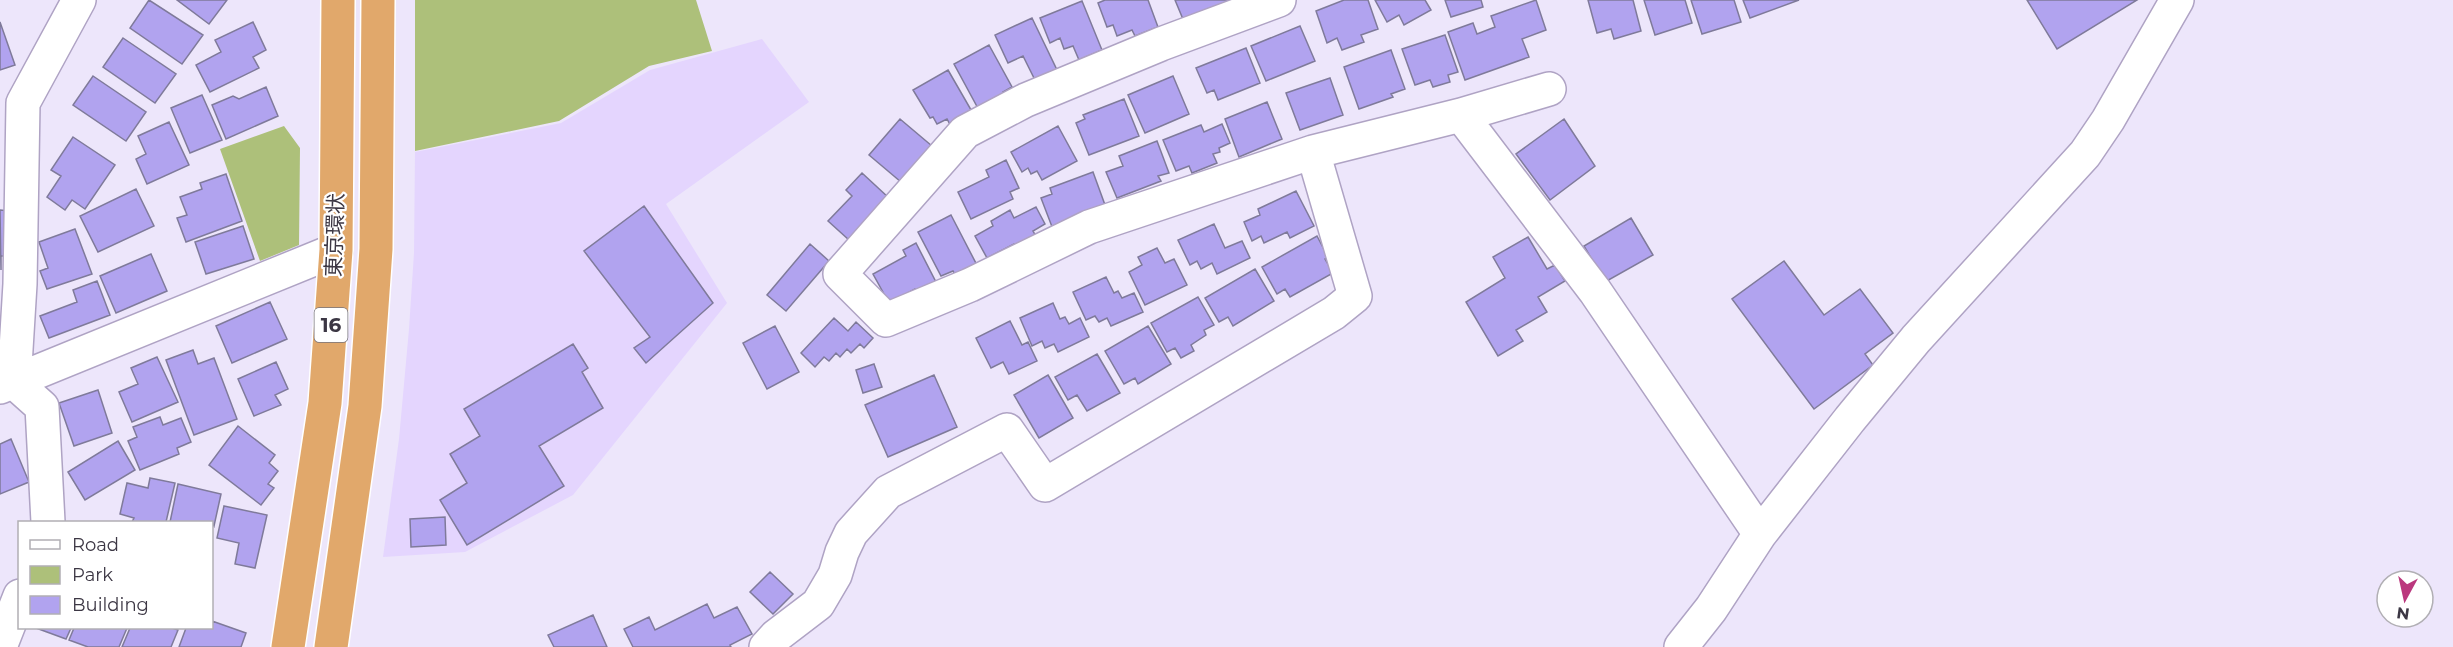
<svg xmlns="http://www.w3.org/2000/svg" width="2453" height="647" font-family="Montserrat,'Noto Sans JP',sans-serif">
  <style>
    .built { fill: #e4d5fe }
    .green { fill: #adc07a }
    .building { fill: #b1a3ef; stroke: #7f7a9a; stroke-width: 1.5 }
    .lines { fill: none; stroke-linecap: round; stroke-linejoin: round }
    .street-casing { stroke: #afa3c4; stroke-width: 36 }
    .highway-casing { stroke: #fff; stroke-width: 36 }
    .street { stroke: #fff; stroke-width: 33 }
    .highway { stroke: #e1a86b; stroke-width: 33 }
    .labels { text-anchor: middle; stroke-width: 4.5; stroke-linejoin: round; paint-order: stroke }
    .shield { fill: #fff; stroke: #76737c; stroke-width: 1.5 }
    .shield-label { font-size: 20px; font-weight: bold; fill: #3c3744 }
    .street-label { font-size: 21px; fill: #3c3744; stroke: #fff }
  </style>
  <rect width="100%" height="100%" fill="#ede6fb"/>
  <path class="built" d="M762 39 809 102 666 204 727 303 573 495 465 552 383 557 399 439 409 329 414 253 415 152 561 123 650 70Z"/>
  <path class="green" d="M415 0H696L712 51 649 66 559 121 415 151Z
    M284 126 300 148 299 245 260 261 220 149Z"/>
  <path class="building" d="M149 0 203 35 182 64 130 28Z
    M177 0H227L209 24Z
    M1105 0H1148L1158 27 1135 36 1132 30 1117 36 1113 25 1107 27 1098 3Z
    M1175 0H1228L1230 6 1185 24Z
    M1344 0H1368L1378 29 1361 35 1364 42 1342 50 1337 38 1327 43 1316 11Z
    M1375 0H1425L1431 10 1404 25 1399 15 1387 22Z
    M1445 0H1481L1483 7 1451 17Z
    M1536 0 1546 30 1522 39 1529 57 1465 80 1448 32 1473 23 1477 34 1495 27 1491 16Z
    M1588 0H1633L1641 31 1614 39 1611 29 1597 33Z
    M1644 0H1685L1692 23 1655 35Z
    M1691 0H1734L1741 22 1702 34Z
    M1743 0H1799L1750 18Z
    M2027 0H2137L2057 49Z
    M1082 1 1102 50 1079 60 1073 46 1064 49 1060 38 1050 43 1040 18Z
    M1032 18 1057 70 1035 80 1023 56 1008 63 995 35Z
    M0 22 15 65 0 70Z
    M253 22 266 50 253 57 259 68 210 92 196 65 221 52 215 40Z
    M1300 26 1315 61 1266 81 1251 46Z
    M1445 35 1458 72 1448 75 1450 82 1433 87 1430 80 1415 85 1402 49Z
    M123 38 176 74 155 103 103 67Z
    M989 45 1012 87 1003 92 1006 97 980 112 954 64Z
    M1246 48 1260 83 1218 100 1214 90 1207 93 1196 68Z
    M1391 50 1405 89 1391 94 1393 97 1359 109 1344 67Z
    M948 70 974 115 952 128 947 119 937 124 933 117 930 118 913 90Z
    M93 76 146 112 126 141 73 105Z
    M1173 76 1189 114 1145 133 1128 95Z
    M1330 78 1343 115 1300 130 1286 93Z
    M266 87 278 116 226 139 212 105 233 96 239 99Z
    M202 95 222 140 190 153 171 108Z
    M1124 99 1139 136 1089 155 1076 123 1085 119 1083 115Z
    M1267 102 1282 139 1239 157 1225 119Z
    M900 119 932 146 901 182 869 155Z
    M1564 119 1595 166 1550 200 1516 154Z
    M169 122 189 165 147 184 136 159 146 154 138 136Z
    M1222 124 1230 143 1219 148 1220 152 1213 154 1217 163 1192 173 1189 166 1176 171 1163 140 1201 125 1204 132Z
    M1058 126 1077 161 1042 180 1037 171 1031 174 1028 168 1022 172 1011 152Z
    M73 137 115 165 85 209 72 200 65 210 47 197 61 176 51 170Z
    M1157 141 1169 173 1158 176 1161 181 1117 198 1106 172 1123 166 1119 156Z
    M1006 160 1019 188 1010 192 1013 199 971 219 958 192 989 177 986 170Z
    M1093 172 1105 205 1054 232 1041 198 1052 194 1050 188Z
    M862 173 889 198 849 240 828 221 852 196 846 190Z
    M226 174 242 221 186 242 177 218 187 215 180 197 202 189 200 183Z
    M136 189 154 226 98 252 80 216Z
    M1296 191 1314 226 1290 238 1287 232 1264 243 1261 236 1252 241 1244 222 1260 215 1258 209Z
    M644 206 713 303 646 363 634 348 650 337 584 251Z
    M1036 207 1045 224 1033 231 1037 238 1016 249 1014 244 987 258 975 236 993 226 991 221 1010 210 1014 218Z
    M0 210 9 211 8 256H1V270Z
    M951 215 980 271 959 282 953 271 941 276 918 232Z
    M1631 218 1653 255 1605 282 1584 246Z
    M1214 224 1225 248 1242 241 1250 258 1217 274 1212 263 1201 269 1197 261 1190 265 1178 240Z
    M243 226 254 259 206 274 195 242Z
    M75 229 92 274 47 289 40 271 48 268 39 242Z
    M1317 236 1328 257 1325 259 1333 273 1290 297 1285 289 1277 294 1262 267Z
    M1528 237 1547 269 1555 265 1565 281 1538 297 1547 312 1516 330 1523 341 1498 356 1466 302 1505 278 1493 257Z
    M916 243 938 286 919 296 915 289 889 303 873 274 906 256 903 250Z
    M810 244 829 261 786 311 767 295Z
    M1157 248 1165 263 1174 259 1187 285 1145 305 1129 272 1142 265 1138 257Z
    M151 254 167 291 116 313 100 276Z
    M1784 261 1824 315 1860 289 1893 333 1865 354 1873 365 1814 409 1732 299Z
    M1255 269 1274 301 1233 326 1228 317 1219 322 1205 298Z
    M1106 277 1114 293 1118 291 1122 298 1134 293 1143 312 1111 326 1107 318 1099 322 1095 316 1086 320 1073 292Z
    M97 281 110 315 49 338 40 316 77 302 73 290Z
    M1198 297 1214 325 1204 330 1206 335 1191 345 1194 351 1181 358 1175 348 1167 352 1151 323Z
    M270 302 287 339 232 363 216 326Z
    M1053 303 1060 319 1065 317 1069 324 1080 318 1089 337 1058 352 1054 344 1045 348 1042 341 1032 346 1020 318Z
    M834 318 848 331 856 322 873 338 864 348 860 344 851 353 847 349 840 357 836 353 829 361 824 357 815 367 801 353Z
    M1010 321 1022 345 1028 342 1037 361 1009 374 1003 362 991 368 976 338Z
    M775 326 799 372 767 389 743 343Z
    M1148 326 1171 364 1138 384 1135 378 1124 384 1105 351Z
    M573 344 588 368 582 372 603 408 539 446 564 486 467 545 440 500 467 483 450 454 480 436 464 409Z
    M193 350 198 364 214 358 237 419 194 435 166 360Z
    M1097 354 1120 393 1087 411 1077 395 1068 400 1055 377Z
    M157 357 178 402 132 422 119 392 138 384 131 368Z
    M276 362 288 389 275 395 281 405 254 416 238 379Z
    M874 364 882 387 863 393 856 370Z
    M934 375 957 427 888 457 865 405Z
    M1048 375 1073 418 1039 438 1014 395Z
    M98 390 112 433 74 446 59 403Z
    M160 417 163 425 181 418 191 442 177 448 179 454 140 470 128 441 137 437 133 427Z
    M238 426 275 455 269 463 278 471 268 484 274 488 261 505 209 465Z
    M11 439 29 482 0 494V444Z
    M118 441 135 470 85 500 68 472Z
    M150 478 175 483 166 522H132L134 518 120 514 127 483 148 488Z
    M178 484 221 494 214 526 212 522H170Z
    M224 506 267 515 255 568 235 564 239 543 217 538Z
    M445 517 446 545 411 547 410 519Z
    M770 572 793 594 773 614 750 592Z
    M707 604 714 618 737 607 752 634 730 645 731 647H633L624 629 649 617 655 630Z
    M593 615 607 647H554L548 635Z
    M212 621 246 633 241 647H179L186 628H212Z
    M36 628H71L66 639Z
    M74 628H127L119 647H88L69 640Z
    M130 628H172L178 630 171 647H122Z"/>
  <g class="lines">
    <defs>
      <path id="street" d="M1279 0 1161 44 1026 100 965 132 840 274 886 320 970 285 1089 227 1313 152 1461 115 1549 89
        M1461 115 1595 291 1760 534
        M0 387 336 250
        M48 522 42 407 14 382 20 284 23 103 79 0
        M0 647 20 596
        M766 647 776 636 818 604 835 575 842 552 851 533 888 492 1007 430 1045 485 1334 313 1355 296 1313 152
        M1681 647 1711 609 1760 534 1850 419 1916 339 2085 154 2108 120 2177 0"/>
      <path id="highway" d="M288 647 325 403 336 250 338 0
        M331 647 365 406 376 249 378 0"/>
    </defs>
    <use href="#street" class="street-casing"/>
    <use href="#highway" class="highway-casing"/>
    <use href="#street" class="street"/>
    <use href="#highway" class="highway"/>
  </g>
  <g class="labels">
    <rect class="shield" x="314.5" y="308" width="33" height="34" rx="4.5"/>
    <g class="shield-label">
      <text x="331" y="332">16</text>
    </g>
    <g class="street-label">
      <text transform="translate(335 235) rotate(-88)" y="7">東京環状</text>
    </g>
  </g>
  <rect x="18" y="521" width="195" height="108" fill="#ffffff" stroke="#b1afb4" stroke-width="1.5"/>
  <rect x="30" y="540" width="30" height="9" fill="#ffffff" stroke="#b1afb4" stroke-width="1.5"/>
  <text x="72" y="551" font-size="18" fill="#3c3744">Road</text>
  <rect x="30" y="566" width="30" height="18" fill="#adc07a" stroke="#b1afb4" stroke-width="1.5"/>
  <text x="72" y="581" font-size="18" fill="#3c3744">Park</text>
  <rect x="30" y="596" width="30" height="18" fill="#b1a3ef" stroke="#b1afb4" stroke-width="1.5"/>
  <text x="72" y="611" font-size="18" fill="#3c3744">Building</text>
  <g transform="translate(2405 599) rotate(188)"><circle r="28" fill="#ffffff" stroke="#b1afb4" stroke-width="1.5"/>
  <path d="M0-4.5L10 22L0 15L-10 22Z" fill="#bb387e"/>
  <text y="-9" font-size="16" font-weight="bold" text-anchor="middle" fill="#3c3744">N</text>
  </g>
</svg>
